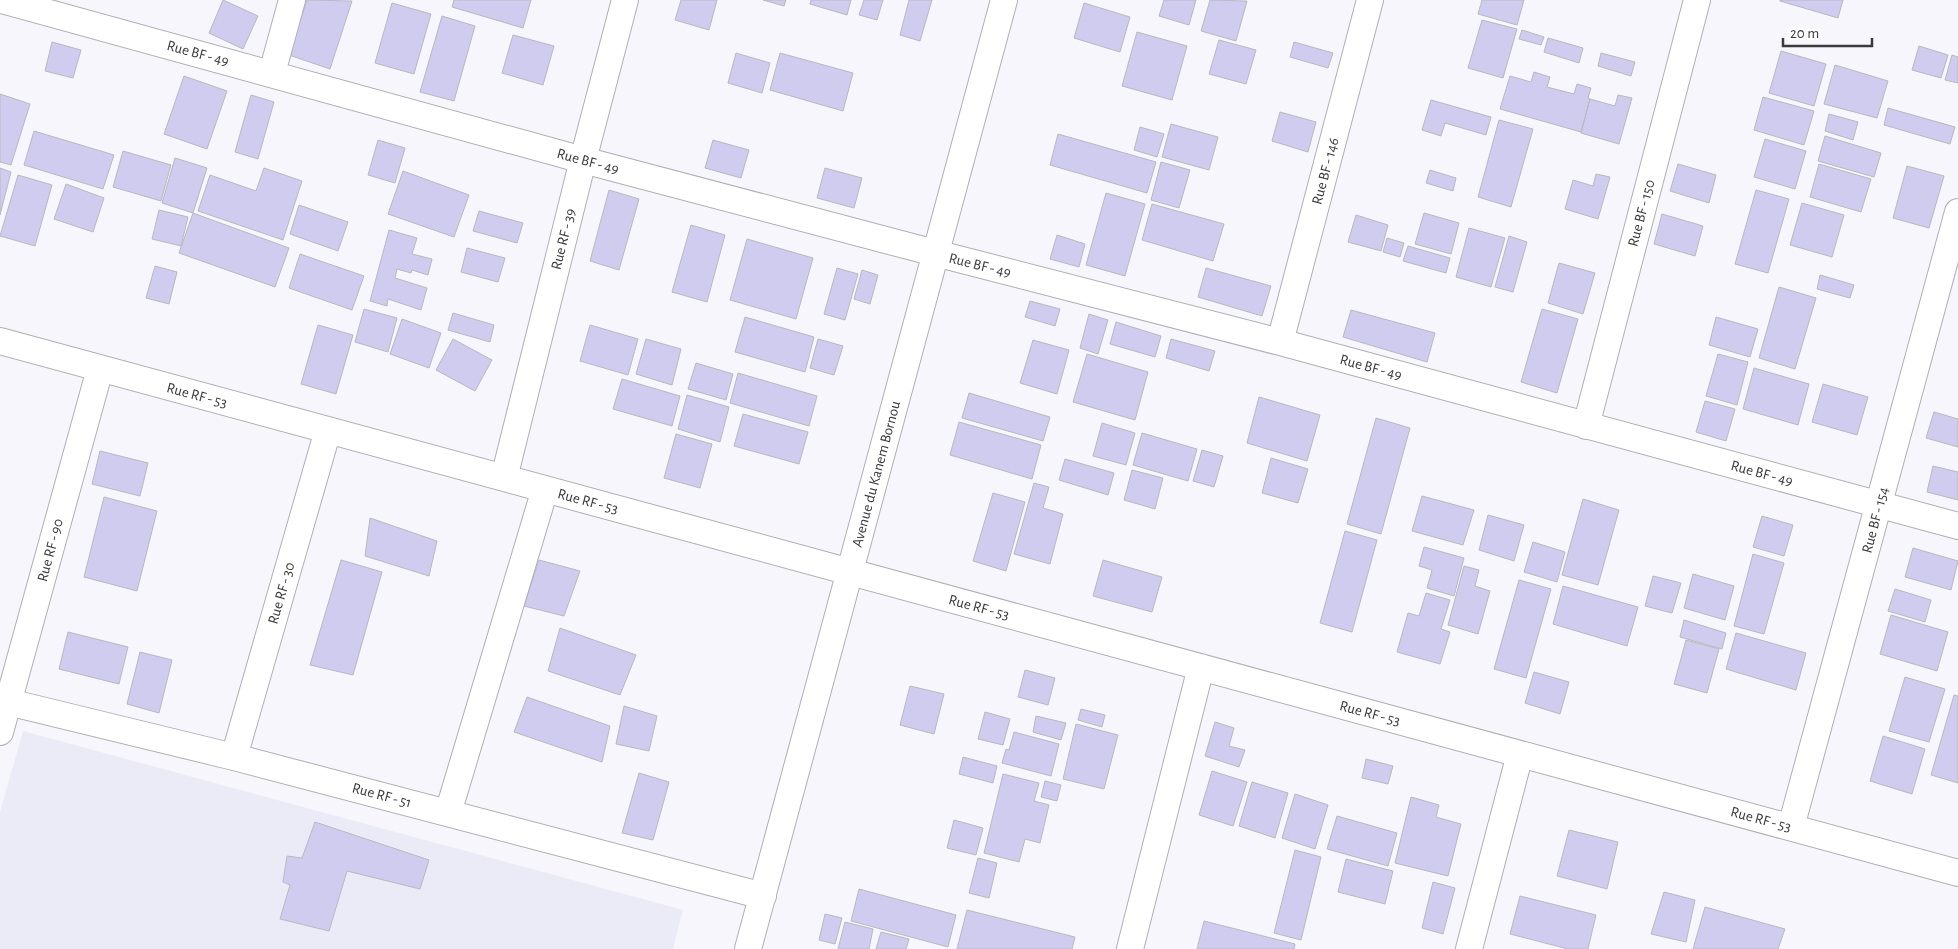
<svg xmlns="http://www.w3.org/2000/svg" width="1958" height="949" font-family="'Alegreya Sans',sans-serif">
  <style>
    .built { fill: #ebeaf7 }
    .building { fill: #cfccef; stroke: #b9b8be }
    .lines { fill: none; stroke-linecap: round; stroke-linejoin: round }
    .street-casing { stroke: #afafb5; stroke-width: 28 }
    .street { stroke: #fff; stroke-width: 26 }
    .labels { text-anchor: middle; stroke-width: 5; stroke-linejoin: round; paint-order: stroke }
    .street-label { font-size: 15px; fill: #3a3a3c; stroke: #fff }
  </style>
  <rect width="100%" height="100%" fill="#f7f6fc"/>
  <path class="built" d="M23 731 683 910 673 949H0V812Z"/>
  <path class="building" d="M223 0 258 16 243 49 209 33Z
    M307 0 352 1 330 69 289 55Z
    M454 0H531L523 28 452 7Z
    M681 0H717L709 30 675 20Z
    M763 0H786L784 6Z
    M811 0H851L847 15 810 4Z
    M864 0H883L877 20 859 15Z
    M909 0H932L920 41 900 35Z
    M1164 0H1196L1189 25 1159 16Z
    M1210 0 1247 1 1236 41 1201 31Z
    M1482 0H1524L1517 25 1478 14Z
    M1780 0H1843L1838 18 1780 1Z
    M392 3 431 14 414 74 375 63Z
    M1084 3 1130 17 1120 52 1074 38Z
    M442 16 475 26 454 101 420 92Z
    M1482 20 1517 29 1503 78 1468 68Z
    M1522 30 1544 37 1541 45 1519 39Z
    M1137 32 1187 46 1172 100 1122 86Z
    M513 35 554 46 543 85 502 73Z
    M1548 38 1583 48 1579 63 1544 52Z
    M1219 40 1256 50 1246 84 1209 74Z
    M52 42 81 50 73 78 45 71Z
    M1294 42 1333 53 1328 68 1290 57Z
    M1919 46 1948 55 1941 78 1912 70Z
    M1781 51 1826 64 1814 106 1769 93Z
    M736 53 770 63 762 93 728 83Z
    M780 53 853 73 843 111 770 90Z
    M1601 53 1635 62 1631 76 1598 66Z
    M1952 55 1958 57V83L1945 80Z
    M1835 65 1888 81 1877 118 1824 104Z
    M1534 72 1550 77 1547 87 1574 94 1577 84 1591 88 1588 98 1590 99 1581 132 1500 109 1510 76 1531 82Z
    M184 76 227 91 207 149 164 134Z
    M0 94 30 104 11 165 0 162Z
    M251 95 274 102 258 159 235 152Z
    M1618 95 1632 98 1619 144 1581 133 1590 99 1615 106Z
    M1763 97 1814 111 1804 145 1754 130Z
    M1431 100 1491 117 1486 135 1445 123 1441 136 1422 130Z
    M1888 108 1955 127 1950 144 1884 125Z
    M1280 112 1316 122 1308 152 1272 141Z
    M1829 114 1858 122 1853 140 1825 131Z
    M1499 120 1533 129 1511 207 1478 197Z
    M1171 124 1218 137 1209 170 1162 157Z
    M1140 127 1164 134 1157 157 1134 150Z
    M34 131 114 155 103 189 24 165Z
    M1058 134 1156 162 1147 193 1050 165Z
    M1825 136 1881 153 1874 177 1818 161Z
    M1765 139 1806 151 1795 189 1754 177Z
    M378 140 405 148 395 183 368 175Z
    M713 140 749 150 741 178 705 168Z
    M123 151 171 165 161 201 113 187Z
    M175 158 207 168 193 213 162 203Z
    M1161 162 1190 170 1179 208 1151 200Z
    M1678 164 1716 175 1709 203 1670 191Z
    M1819 164 1871 179 1861 212 1810 197Z
    M1907 166 1944 176 1929 228 1893 218Z
    M0 168 11 172 0 215Z
    M264 168 302 181 283 240 198 211 210 175 256 191Z
    M825 168 862 178 854 208 817 198Z
    M1430 170 1456 178 1453 191 1426 183Z
    M403 171 469 195 454 237 388 214Z
    M1596 174 1610 177 1598 219 1565 209 1573 180 1593 186Z
    M18 175 52 185 35 246 0 236Z
    M66 184 104 198 93 232 54 219Z
    M609 190 639 199 619 270 590 261Z
    M1756 190 1789 199 1768 273 1735 264Z
    M1106 193 1145 204 1125 276 1086 265Z
    M1802 203 1844 215 1832 257 1790 245Z
    M1152 204 1224 224 1213 261 1142 240Z
    M299 205 348 222 338 251 290 234Z
    M159 210 188 217 181 246 152 239Z
    M479 211 523 223 517 243 473 231Z
    M193 213 289 248 275 287 179 253Z
    M1424 213 1459 223 1451 254 1415 244Z
    M1662 214 1703 226 1695 256 1654 244Z
    M1356 215 1388 225 1381 251 1348 242Z
    M691 225 725 235 707 302 672 292Z
    M1469 228 1505 238 1491 287 1456 277Z
    M389 230 417 238 412 254 432 259 428 275 412 270 411 273 397 269 395 278 427 288 421 310 388 299 387 306 370 301Z
    M1057 235 1085 244 1079 267 1050 259Z
    M1509 236 1527 242 1513 292 1495 287Z
    M1387 238 1404 243 1400 257 1383 252Z
    M747 239 813 258 796 319 730 300Z
    M1408 246 1450 258 1446 273 1403 261Z
    M467 248 505 258 498 282 461 272Z
    M300 254 364 276 352 310 289 288Z
    M1559 263 1595 273 1583 314 1548 303Z
    M155 266 177 272 169 304 146 298Z
    M837 268 858 274 845 320 824 314Z
    M1206 268 1271 286 1262 316 1198 297Z
    M862 270 878 275 870 304 854 299Z
    M1820 275 1854 285 1850 298 1817 289Z
    M1779 287 1816 298 1795 369 1759 358Z
    M1030 301 1060 309 1055 326 1025 317Z
    M364 309 397 318 388 352 355 342Z
    M1542 309 1578 319 1557 393 1521 382Z
    M1351 310 1435 333 1427 362 1343 337Z
    M453 313 494 325 490 342 448 330Z
    M1089 314 1108 320 1098 354 1080 348Z
    M745 317 814 337 805 372 735 352Z
    M1716 317 1758 329 1750 357 1709 345Z
    M402 319 441 333 429 368 390 354Z
    M1116 322 1161 336 1155 357 1110 344Z
    M318 325 353 335 336 394 301 384Z
    M590 325 638 339 628 375 580 361Z
    M453 339 492 360 475 391 436 370Z
    M646 339 681 349 672 385 636 374Z
    M818 339 843 346 834 375 810 368Z
    M1171 339 1215 351 1209 371 1166 358Z
    M1033 340 1069 350 1057 394 1020 383Z
    M1087 354 1148 372 1135 420 1073 402Z
    M1718 354 1748 362 1737 405 1706 396Z
    M696 363 733 374 726 400 688 389Z
    M1754 368 1809 384 1798 425 1743 409Z
    M738 373 817 396 809 426 730 403Z
    M622 379 680 396 672 426 613 409Z
    M1823 384 1868 397 1857 435 1812 422Z
    M969 393 1050 417 1043 441 962 418Z
    M687 395 729 407 720 442 678 429Z
    M1259 397 1320 415 1307 461 1247 443Z
    M1705 401 1735 409 1726 441 1696 432Z
    M1934 412 1958 419V447L1926 438Z
    M743 414 808 432 799 464 734 446Z
    M1376 418 1410 428 1381 534 1347 524Z
    M959 422 1041 445 1032 479 950 455Z
    M1102 423 1135 433 1126 465 1093 456Z
    M1142 433 1197 449 1188 481 1133 465Z
    M676 434 712 444 700 488 664 478Z
    M1202 450 1223 456 1214 487 1193 481Z
    M100 451 148 463 140 496 92 484Z
    M1271 458 1308 469 1298 503 1262 493Z
    M1065 459 1114 473 1108 495 1059 480Z
    M1933 466 1958 472V500L1927 492Z
    M1132 470 1163 478 1155 509 1124 500Z
    M1034 483 1049 487 1043 508 1063 514 1050 564 1014 554Z
    M993 493 1025 502 1006 571 973 561Z
    M1422 496 1474 510 1463 545 1412 531Z
    M104 497 157 511 137 591 84 577Z
    M1583 499 1619 510 1598 585 1562 575Z
    M1488 515 1524 525 1514 561 1479 550Z
    M1762 516 1793 525 1784 556 1753 547Z
    M370 518 437 541 429 576 365 556Z
    M1345 531 1377 540 1352 632 1320 623Z
    M1533 542 1565 552 1557 582 1524 572Z
    M1424 547 1464 558 1454 596 1427 588 1432 570 1419 566Z
    M1913 548 1958 561 1951 590 1905 577Z
    M1753 554 1784 563 1764 634 1734 626Z
    M341 560 382 572 353 675 310 665Z
    M539 560 580 571 564 616 524 606Z
    M1103 560 1162 577 1152 612 1093 596Z
    M1464 566 1479 570 1475 586 1490 591 1478 634 1448 625Z
    M1693 574 1734 586 1725 620 1684 608Z
    M1653 576 1681 583 1672 613 1645 606Z
    M1519 580 1551 589 1526 678 1494 669Z
    M1563 586 1638 607 1627 646 1553 624Z
    M1895 589 1931 600 1925 622 1888 611Z
    M1426 593 1450 600 1441 629 1450 632 1440 664 1397 652 1408 613 1419 616Z
    M1891 615 1948 632 1937 671 1880 654Z
    M1684 620 1726 633 1722 649 1680 637Z
    M560 628 636 655 620 695 548 671Z
    M68 632 128 647 119 684 59 669Z
    M1736 633 1806 653 1796 690 1726 669Z
    M1686 640 1719 649 1707 693 1674 684Z
    M140 652 172 660 159 713 127 704Z
    M1025 670 1055 678 1048 705 1018 697Z
    M1534 672 1569 682 1560 714 1525 703Z
    M1905 677 1945 689 1929 742 1889 731Z
    M910 686 944 694 934 734 900 725Z
    M1954 695 1958 696V783L1931 775Z
    M527 697 610 726 602 762 514 732Z
    M624 706 657 716 649 751 616 744Z
    M1081 709 1105 715 1102 727 1078 720Z
    M985 712 1010 719 1003 745 978 739Z
    M1036 716 1066 723 1061 740 1033 732Z
    M1215 722 1234 728 1229 746 1245 750 1239 767 1205 756Z
    M1076 724 1118 735 1104 789 1063 779Z
    M1014 732 1059 744 1051 776 1002 763 1006 749 1009 750Z
    M1883 736 1925 749 1912 794 1870 781Z
    M963 757 997 766 993 783 959 774Z
    M1366 759 1393 766 1388 784 1362 778Z
    M1212 771 1247 782 1233 826 1199 815Z
    M639 773 669 782 653 840 622 833Z
    M1003 774 1039 783 1034 801 1049 805 1040 843 1025 839 1019 862 984 853Z
    M1045 781 1061 785 1057 801 1041 797Z
    M1252 782 1288 793 1275 838 1239 826Z
    M1295 794 1328 805 1315 849 1282 838Z
    M1411 797 1439 805 1436 817 1461 824 1448 876 1395 863Z
    M1337 816 1397 833 1388 866 1327 849Z
    M954 820 983 828 976 855 947 848Z
    M315 822 429 860 420 889 347 871 329 931 280 919 290 885 283 882 287 856 302 858Z
    M1569 830 1618 842 1607 889 1557 876Z
    M1295 850 1321 857 1301 940 1274 933Z
    M978 858 997 863 989 898 969 893Z
    M1346 859 1393 871 1385 904 1338 892Z
    M1433 882 1455 888 1443 934 1422 928Z
    M859 889 956 915 948 947 851 921Z
    M1664 892 1695 900 1686 942 1651 934Z
    M1520 896 1596 915 1588 949H1568L1510 934Z
    M1705 907 1785 929 1778 949H1693Z
    M967 910 1075 937 1072 949H957Z
    M825 914 842 918 835 944 819 940Z
    M1204 921 1295 944 1294 949H1197Z
    M845 922 873 929 869 949H838Z
    M881 932 909 939 906 949H876Z"/>
  <g class="lines">
    <defs>
      <path id="street" d="M2 0 583 160 935 253 1280 342 1958 526
        M272 73 292 0
        M0 341 1958 873
        M1280 342 1370 0
        M1586 426 1697 0
        M504 478 583 160 625 0
        M0 700 234 757 763 896
        M0 732 100 369
        M234 757 328 430
        M448 813 545 489
        M1791 827 1958 212
        M748 949 1004 0
        M1130 949 1201 667
        M1469 949 1520 754"/>
    </defs>
    <use href="#street" class="street-casing"/>
    <use href="#street" class="street"/>
  </g>
  <g class="labels">
    <g class="street-label">
      <text transform="translate(198 53) rotate(15)" y="5">Rue BF - 49</text>
      <text transform="translate(588 161) rotate(15)" y="5">Rue BF - 49</text>
      <text transform="translate(1325 171) rotate(-75)" y="5">Rue BF - 146</text>
      <text transform="translate(1641 213) rotate(-75)" y="5">Rue BF - 150</text>
      <text transform="translate(563 239) rotate(-76)" y="5">Rue RF - 39</text>
      <text transform="translate(980 265) rotate(14)" y="5">Rue BF - 49</text>
      <text transform="translate(1371 367) rotate(15)" y="5">Rue BF - 49</text>
      <text transform="translate(197 395) rotate(15)" y="5">Rue RF - 53</text>
      <text transform="translate(1762 473) rotate(15)" y="5">Rue BF - 49</text>
      <text transform="translate(876 474) rotate(-75)" y="5">Avenue du Kanem Bornou</text>
      <text transform="translate(588 501) rotate(15)" y="5">Rue RF - 53</text>
      <text transform="translate(1875 520) rotate(-75)" y="5">Rue BF - 154</text>
      <text transform="translate(50 550) rotate(-75)" y="5">Rue RF - 90</text>
      <text transform="translate(281 593) rotate(-74)" y="5">Rue RF - 30</text>
      <text transform="translate(979 607) rotate(15)" y="5">Rue RF - 53</text>
      <text transform="translate(1370 713) rotate(15)" y="5">Rue RF - 53</text>
      <text transform="translate(382 795) rotate(15)" y="5">Rue RF - 51</text>
      <text transform="translate(1761 819) rotate(15)" y="5">Rue RF - 53</text>
    </g>
  </g>
  <path d="M1783 38v8h89v-8" fill="none" stroke="#3a3a3c" stroke-width="2.5"/>
  <text x="1790" y="38" font-size="15" fill="#3a3a3c" stroke="#ffffff" stroke-width="4" paint-order="stroke">20 m</text>
</svg>
